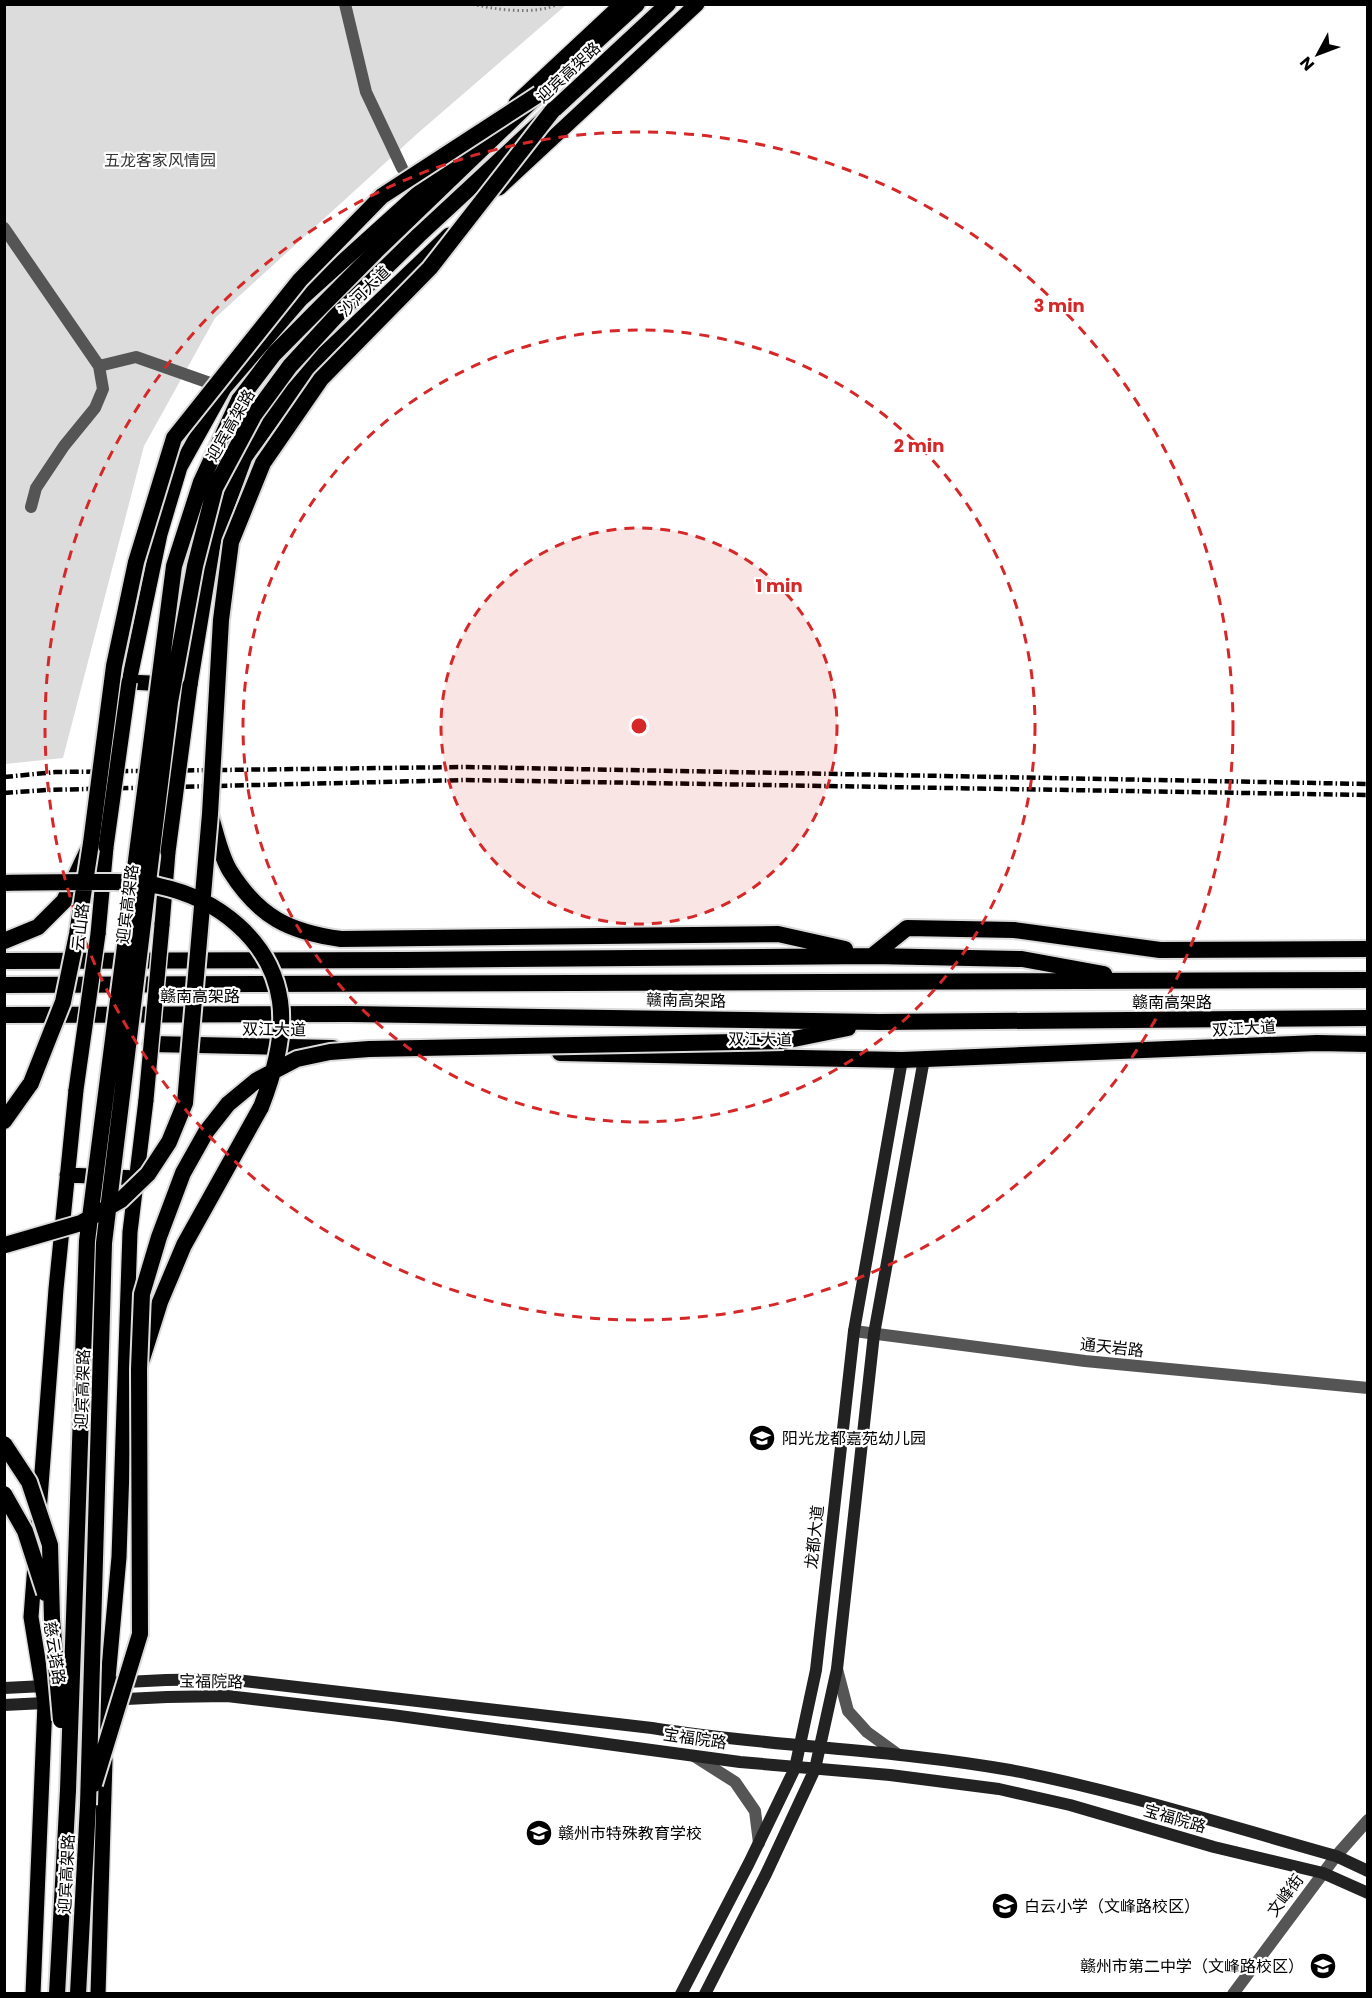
<svg xmlns="http://www.w3.org/2000/svg" width="1372" height="1998" font-family="Poppins,'Noto Sans SC',sans-serif">
  <style>
    .park { fill: #dcdcdc }
    .lines { fill: none; stroke-linecap: round; stroke-linejoin: round }
    .primary-casing { stroke: #dbdbdb; stroke-width: 18 }
    .trunk-casing { stroke: #dbdbdb; stroke-width: 20 }
    .path { stroke: #777; stroke-width: 3; stroke-dasharray: 1.5 3; stroke-linecap: butt }
    .minor { stroke: #555; stroke-width: 12 }
    .tertiary { stroke: #555; stroke-width: 12 }
    .secondary { stroke: #222; stroke-width: 12 }
    .primary { stroke: #000; stroke-width: 15 }
    .trunk { stroke: #000; stroke-width: 16 }
    .rail { stroke: #000; stroke-width: 4.5; stroke-dasharray: 9 3 1.5 3; stroke-linecap: butt }
    .primary-bridge-casing { stroke: #dbdbdb; stroke-width: 18; stroke-linecap: butt }
    .trunk-bridge-casing { stroke: #dbdbdb; stroke-width: 20; stroke-linecap: butt }
    .primary-bridge { stroke: #000; stroke-width: 15 }
    .trunk-bridge { stroke: #000; stroke-width: 16 }
    .ring { fill: none; stroke: #d62828; stroke-width: 3; stroke-dasharray: 10 8 }
    .labels { text-anchor: middle; stroke-width: 4.5; stroke-linejoin: round; paint-order: stroke }
    .street-label { font-size: 16px; fill: #000; stroke: #fff }
    .park-label { font-size: 16px; fill: #333; stroke: #fff }
    .poi-label { font-size: 16px; fill: #000; stroke: #fff; text-anchor: start }
    .centre { fill: #d62828; stroke: #fff; stroke-width: 3 }
    .ring-label { font-size: 18px; text-anchor: middle; font-weight: bold; fill: #d62828; stroke: #fff; stroke-width: 4.5; stroke-linejoin: round; paint-order: stroke }
  </style>
  <rect width="100%" height="100%" fill="#fff"/>
  <path class="park" d="M5 5H566L418 133 215 318 144 446 63 758 5 764Z"/>
  <g class="lines">
    <defs>
      <path id="primary" d="M516 103 622 4
        M499 188 697 4
        M449 235 324 354 295 388 245 457 213 544 190 685 129 682 160 534 180 467 224 388 300 300 477 140
        M162 925 168 852
        M98 934 106 847
        M67 1175 137 1178
        M105 1736 106 1701 119 1557 130 1232 146 1100
        M33 1994 45 1703 31 1617 56 1289 76 1090
        M98 1994 105 1760"/>
      <path id="trunk" d="M239 400 274 354 376 251 539 94 637 4
        M254 415 290 366 336 316 419 235 668 4
        M210 814C216 832 220 855 230 871 259 917 289 932 341 939L778 934 845 949
        M4 941 38 927 64 901 87 852
        M872 956 907 928 1014 930 1160 950 1368 949
        M4 961 405 960 872 956 1022 959 1104 974
        M4 985 1368 980
        M4 1015 350 1014 879 1022 1368 1018
        M784 1041 848 1028
        M151 1044 333 1048
        M560 1053 902 1060 1317 1043 1368 1044
        M4 1121 31 1083
        M142 1359 160 1302 184 1245 261 1107
        M57 1994 68 1790
        M78 1994 88 1805"/>
    </defs>
    <use href="#primary" class="primary-casing"/>
    <use href="#trunk" class="trunk-casing"/>
    <path class="path" d="M473 4C495 10 537 15 558 4"/>
    <path class="minor" d="M345 4 366 92 402 168
      M4 228 99 366 103 389 95 408 64 446 36 488 31 507
      M99 366 136 357 224 388"/>
    <path class="tertiary" d="M854 1331 1085 1361 1368 1388
      M837 1669 848 1711 867 1732 896 1753
      M694 1756 735 1782 755 1811 759 1843
      M1233 1994 1336 1856 1368 1820"/>
    <path class="secondary" d="M4 1688 166 1680 227 1679 652 1728C771 1747 891 1749 1010 1770 1120 1791 1228 1826 1336 1856L1368 1871
      M4 1705 167 1697 227 1696 392 1715 740 1762 890 1775 999 1789 1070 1805 1214 1847 1323 1873 1368 1893
      M681 1994 749 1863 795 1768 816 1670 854 1331 902 1060
      M705 1994 766 1874 815 1769 837 1669 874 1334 924 1059"/>
    <use href="#primary" class="primary"/>
    <use href="#trunk" class="trunk"/>
    <path class="rail" d="M4 777 56 772 467 767 1368 784
      M4 793 46 790 466 780 1368 795"/>
    <defs>
      <path id="primary-bridge" d="M106 847 129 682
        M168 852 190 685
        M76 1090 98 934
        M146 1100 162 925"/>
      <path id="trunk-bridge" d="M4 883C36 882 68 882 100 882 119 882 140 881 159 886 216 898 271 939 280 1001 285 1036 274 1074 261 1107
        M31 1083 63 1002 77 934 91 843 114 666 136 562 174 438 300 280 382 196 539 94
        M5 1245 81 1223 121 1200 148 1174 169 1142 185 1103 210 814 221 620 231 542 263 463 321 379 430 268 553 110
        M4 1444 29 1482 50 1545 52 1619 61 1720
        M4 1494 25 1531 45 1593
        M94 1784 140 1634 139 1369 142 1294 159 1237 183 1173 206 1132 228 1104 257 1080 297 1059 330 1052 369 1049 784 1041
        M68 1790 87 1241 174 566 201 482 239 400
        M88 1805 104 1243 170 702 195 566 215 488 254 415"/>
    </defs>
    <use href="#primary-bridge" class="primary-bridge-casing"/>
    <use href="#trunk-bridge" class="trunk-bridge-casing"/>
    <use href="#primary-bridge" class="primary-bridge"/>
    <use href="#trunk-bridge" class="trunk-bridge"/>
  </g>
  <circle cx="639" cy="726" r="198" fill="#d62828" fill-opacity=".12"/>
  <g class="ring">
    <circle cx="639" cy="726" r="198"/>
    <circle cx="639" cy="726" r="396"/>
    <circle cx="639" cy="726" r="594"/>
  </g>
  <defs>
    <symbol id="school-disc" viewBox="-11 -11 22 22"><circle r="9.5" fill="#000" stroke="#fff"/><path d="M0-5L7-2L0 1L-7-2ZM-4 1L0 2.5L4 1V4Q0 6-4 4Z" fill="#fff"/></symbol>
  </defs>
  <g fill-rule="evenodd">
    <use href="#school-disc" x="747" y="1423" width="30" height="30"/>
    <use href="#school-disc" x="524" y="1818" width="30" height="30"/>
    <use href="#school-disc" x="990" y="1891" width="30" height="30"/>
    <use href="#school-disc" x="1308" y="1951" width="30" height="30"/>
  </g>
  <g class="labels">
    <g class="street-label">
      <text transform="translate(568 72) rotate(-43)" y="6">迎宾高架路</text>
      <text transform="translate(364 291) rotate(-44)" y="6">沙河大道</text>
      <text transform="translate(230 425) rotate(-60)" y="6">迎宾高架路</text>
      <text transform="translate(127 904) rotate(-83)" y="6">迎宾高架路</text>
      <text transform="translate(80 927) rotate(-84)" y="6">云山路</text>
      <text x="200" y="1002">赣南高架路</text>
      <text transform="translate(686 1000) rotate(1)" y="6">赣南高架路</text>
      <text x="1172" y="1008">赣南高架路</text>
      <text transform="translate(1244 1028) rotate(-3)" y="6">双江大道</text>
      <text transform="translate(274 1029) rotate(1)" y="6">双江大道</text>
      <text transform="translate(760 1039) rotate(1)" y="6">双江大道</text>
      <text transform="translate(1112 1347) rotate(6)" y="6">通天岩路</text>
      <text transform="translate(82 1389) rotate(-88)" y="6">迎宾高架路</text>
      <text transform="translate(814 1537) rotate(-84)" y="6">龙都大道</text>
      <text transform="translate(55 1653) rotate(81)" y="6">慈云塔路</text>
      <text transform="translate(211 1681) rotate(1)" y="6">宝福院路</text>
      <text transform="translate(695 1738) rotate(8)" y="6">宝福院路</text>
      <text transform="translate(1175 1818) rotate(16)" y="6">宝福院路</text>
      <text transform="translate(66 1874) rotate(-87)" y="6">迎宾高架路</text>
      <text transform="translate(1285 1895) rotate(-53)" y="6">文峰街</text>
    </g>
    <g class="park-label">
      <text x="160" y="166">五龙客家风情园</text>
    </g>
    <g class="poi-label">
      <text x="782" y="1444">阳光龙都嘉苑幼儿园</text>
      <text x="558" y="1839">赣州市特殊教育学校</text>
      <text x="1024" y="1912">白云小学（文峰路校区）</text>
      <text x="1304" y="1972" text-anchor="end">赣州市第二中学（文峰路校区）</text>
    </g>
  </g>
  <circle cx="639" cy="726" r="9" class="centre"/>
  <g class="ring-label">
    <text x="1059" y="312">3 min</text>
    <text x="919" y="452">2 min</text>
    <text x="779" y="592">1 min</text>
  </g>
  <rect width="1372" height="1998" fill="none" stroke="#000000" stroke-width="12"/>
  <g transform="translate(1318 54) rotate(229)" stroke="#ffffff" stroke-width="4.5" paint-order="stroke">
  <path d="M0-4.5L10 22L0 15L-10 22Z" fill="#000000"/>
  <text y="-9" font-size="16" font-weight="bold" text-anchor="middle" fill="#000000">N</text>
  </g>
</svg>
